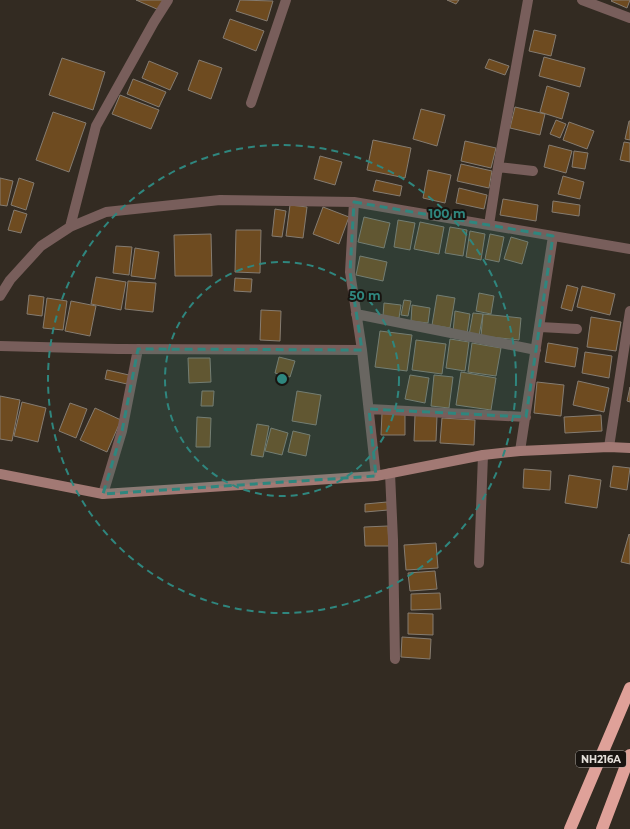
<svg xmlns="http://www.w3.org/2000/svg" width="630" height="829" font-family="Montserrat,sans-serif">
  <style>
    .building { fill: #6e4b20; stroke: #857c71 }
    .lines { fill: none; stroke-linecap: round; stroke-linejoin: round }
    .street { stroke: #785e5b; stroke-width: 10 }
    .secondary { stroke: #a27974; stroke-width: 10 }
    .highway { stroke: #dfa199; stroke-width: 12 }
    .marked { fill: #2f867e; fill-opacity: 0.2; stroke: #2f867e; stroke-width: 3; stroke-dasharray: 8 5; stroke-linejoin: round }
    .ring { fill: none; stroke: #2f867e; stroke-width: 2; stroke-dasharray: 7 5 }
    .labels { text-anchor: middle; stroke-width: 4; stroke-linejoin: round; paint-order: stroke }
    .shield { fill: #181410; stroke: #a7a29d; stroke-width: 1 }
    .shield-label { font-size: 10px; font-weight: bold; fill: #e4dfd9 }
    .centre { fill: #2f867e; stroke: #181410; stroke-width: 2 }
    .ring-label { font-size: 12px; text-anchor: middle; font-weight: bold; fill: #2f867e; stroke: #181410; stroke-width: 4; stroke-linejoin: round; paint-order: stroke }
  </style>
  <rect width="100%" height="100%" fill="#332b22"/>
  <path class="building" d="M136 0H164L159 10Z
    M240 0 273 1 267 21 236 11Z
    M447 0H459L456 4Z
    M612 0H630L627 8 611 1Z
    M230 19 264 31 256 51 223 38Z
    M534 30 556 35 551 56 529 51Z
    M544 57 585 68 580 87 539 76Z
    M62 58 105 72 93 110 49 95Z
    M489 59 509 66 505 75 485 68Z
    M199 60 222 68 211 99 188 90Z
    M149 61 178 73 170 90 142 78Z
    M133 79 166 92 159 107 127 94Z
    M547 86 569 93 562 119 540 112Z
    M120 95 159 110 151 129 112 114Z
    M515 107 545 114 540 135 510 128Z
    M421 109 445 115 437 146 413 139Z
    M53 112 86 123 69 172 36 160Z
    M556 120 566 124 560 138 550 134Z
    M629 121H630V140L625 139Z
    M569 122 594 131 587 149 563 140Z
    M373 140 411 148 405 178 367 170Z
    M465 141 496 148 491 168 461 161Z
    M624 142 630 143V162L620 160Z
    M549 145 572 151 566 173 544 167Z
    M574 151 588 153 585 169 572 167Z
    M320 156 342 162 335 185 314 179Z
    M461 164 492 171 489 188 457 181Z
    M428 170 451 175 445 203 423 198Z
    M563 176 584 182 580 199 558 194Z
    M0 178 13 181 7 206 0 205Z
    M19 178 34 183 26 210 11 205Z
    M376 180 402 186 400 196 373 191Z
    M459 188 487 195 484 209 456 203Z
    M503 199 538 205 536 221 500 215Z
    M553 201 580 205 579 216 552 212Z
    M290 205 307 207 303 238 286 236Z
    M323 207 349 217 339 244 313 234Z
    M275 209 286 211 282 237 272 236Z
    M14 210 27 214 21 233 8 230Z
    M364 217 390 223 384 248 358 242Z
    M398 220 415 223 410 250 394 247Z
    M420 222 444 227 439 254 414 249Z
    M450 227 467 230 463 256 445 253Z
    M236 230H261L260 273 235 272Z
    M470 231 485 234 481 260 466 257Z
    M211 234 212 276H175L174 235Z
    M490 234 504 237 499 262 485 259Z
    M511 237 528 242 522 264 504 259Z
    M116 246 132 247 129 275 113 273Z
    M135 248 159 252 155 279 131 276Z
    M360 256 387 262 383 281 356 275Z
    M96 277 126 282 121 310 91 304Z
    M235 278 252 279 251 292 234 291Z
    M128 281 156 283 153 312 125 309Z
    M567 285 578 288 572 311 561 308Z
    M582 286 615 294 610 315 577 307Z
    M479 293 494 296 491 314 476 311Z
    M29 295 44 297 42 316 27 314Z
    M437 295 455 298 450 328 432 325Z
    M47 298 67 301 63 330 43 328Z
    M404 300 411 301 408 316 401 315Z
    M71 301 96 306 90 336 65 331Z
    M384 303 401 305 399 318 383 316Z
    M412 305 430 308 428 323 411 321Z
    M261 310 281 311 280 341 260 340Z
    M455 311 470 314 467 334 453 332Z
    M473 313 483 314 479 336 469 335Z
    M483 314 521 318 519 340 481 336Z
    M591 317 621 322 616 351 587 347Z
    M380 331 412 335 407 371 375 367Z
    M450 339 469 342 465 371 446 368Z
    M416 340 446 344 442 374 412 370Z
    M472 343 501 348 496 376 468 372Z
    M548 343 578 348 575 367 545 362Z
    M585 352 612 356 609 378 582 373Z
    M279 357 295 361 290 377 275 373Z
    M188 358H210L211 382 189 383Z
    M107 370 129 375 127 384 105 379Z
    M461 372 496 378 491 410 456 405Z
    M410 375 429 378 425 403 405 399Z
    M434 375 453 377 449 408 431 406Z
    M578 381 609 388 604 412 573 405Z
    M537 382 564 385 561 416 534 413Z
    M630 387V402L627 401Z
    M202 391H214L213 406H201Z
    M297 391 321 395 316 425 292 421Z
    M0 396 20 400 12 441 0 439Z
    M22 402 46 408 38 442 14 436Z
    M70 403 87 409 76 438 59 431Z
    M95 408 121 420 107 452 80 440Z
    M382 413H405V435H381Z
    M415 415 437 416 436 441H414Z
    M601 415 602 431 565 433 564 417Z
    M197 417 211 418 210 447H196Z
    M442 418 475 420 474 445 440 443Z
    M257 424 269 426 263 457 251 455Z
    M271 428 288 433 282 455 265 451Z
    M293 431 310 435 306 456 288 452Z
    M613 466 630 468 627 490 610 487Z
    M524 469 551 471 550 490 523 488Z
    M569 475 601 480 597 508 565 503Z
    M387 502 388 510 365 512V504Z
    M388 526 389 546H365L364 527Z
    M629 534 630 535V564L621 562Z
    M436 543 438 568 406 570 404 545Z
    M435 571 437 589 410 591 408 573Z
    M440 593 441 609 411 610V594Z
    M408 613 433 614V635L408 634Z
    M402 637 431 639 430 659 401 657Z"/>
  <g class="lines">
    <path class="street" d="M582 0 630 18
      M251 103 286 0
      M498 167 533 171
      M354 202 350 272 362 350 376 476
      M489 225 498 167 528 0
      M70 227 96 126 154 22 168 0
      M0 296 10 280 41 246 70 227 106 212 220 200 354 202 630 249
      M356 314 536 350
      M540 327 577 329
      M0 346 118 349 362 350
      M369 409 526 417
      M609 447 630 311
      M520 451 553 236
      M390 473 393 540 395 659
      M103 494 122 431 138 349
      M479 563 483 455"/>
    <path class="secondary" d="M0 474 103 494 376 476 483 455 520 451 609 447 630 448"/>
    <path class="highway" d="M570 829 630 688
      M602 829 630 755"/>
  </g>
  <path class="marked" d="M354 202 553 236 526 417 369 409 376 476 103 494 122 431 138 349 362 350 350 272Z"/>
  <g class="ring">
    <circle cx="282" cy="379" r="117"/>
    <circle cx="282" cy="379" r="234"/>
  </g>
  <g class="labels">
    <rect class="shield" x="576" y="751" width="50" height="16" rx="3"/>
    <g class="shield-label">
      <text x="601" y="763">NH216A</text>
    </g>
  </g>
  <circle cx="282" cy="379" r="6" class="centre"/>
  <g class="ring-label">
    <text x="447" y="218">100 m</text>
    <text x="365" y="300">50 m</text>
  </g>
</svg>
